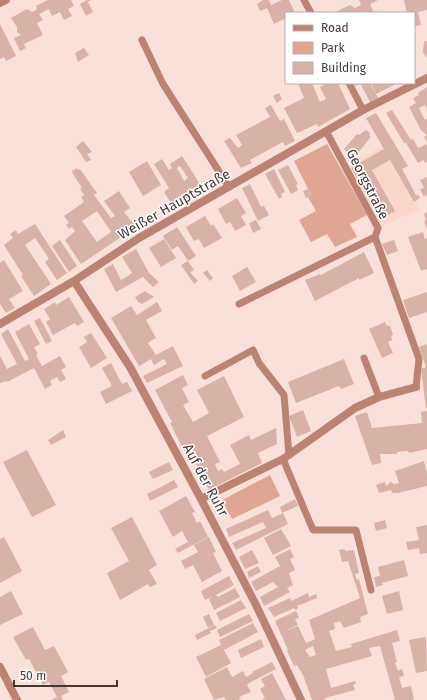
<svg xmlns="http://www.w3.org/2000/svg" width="427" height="700" font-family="'Fira Sans',sans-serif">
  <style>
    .built { fill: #fcd6cb }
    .green { fill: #e0a593 }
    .building { fill: #d8b2a6; fill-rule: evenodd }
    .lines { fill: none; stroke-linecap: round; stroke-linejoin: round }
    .lane { stroke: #bd8372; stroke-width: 7 }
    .street { stroke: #bd8372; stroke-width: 8 }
    .labels { text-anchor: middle; stroke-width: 3; stroke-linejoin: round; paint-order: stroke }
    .street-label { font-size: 14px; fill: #483834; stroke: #fff }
  </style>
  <rect width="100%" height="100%" fill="#f9e1da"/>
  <path class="built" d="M382 146 419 210 382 225 349 166Z"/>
  <path class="green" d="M327 144 367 215 350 224 357 237 335 247 327 234 311 242 299 220 316 211 308 197 311 195 294 161Z
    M270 475 280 496 232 519 222 500Z"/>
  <path class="building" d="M48 0H71L74 6 68 9 72 16 64 20 60 12 52 16 49 9 39 14 43 20 37 23 43 35 24 44 26 48 20 51 14 38 21 35 17 32V27L11 18 27 9 32 12 37 9 36 6Z
    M87 0H91L88 2 93 12 86 16 80 4Z
    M263 0H269L271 5 282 0H289L295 13H286V18L274 24 267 8 260 11 257 4Z
    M359 0H378L370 4 374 13H333L350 5 355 8 361 5Z
    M404 0H427V10L418 12 421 25 414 26V13H407Z
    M0 24 16 56 6 61 4 57 0 59Z
    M427 41V58L423 52 424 42Z
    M84 48 89 55 78 62 75 53Z
    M298 83H312L320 102 326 99 320 87 327 83H338L350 109 318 127 317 124 297 133 284 108 304 98Z
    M353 83H370L378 98 370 102 360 83 355 86Z
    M371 83H398L376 94Z
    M427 87V109L425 105 419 108 425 120 427 119V142L424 137 427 135 421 130 409 107 416 103 413 98 419 95 418 93Z
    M279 93 282 99 277 103 273 96Z
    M271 105 280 121 284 119 295 141 285 146 283 142 250 160 252 163 241 168 224 141 230 138 238 148 242 145 236 135 270 117 265 108Z
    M392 110 411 140 413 139 418 148 427 144V162L425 163 424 160 418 163 406 143H404L386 113Z
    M376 113 408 166 402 169 416 195H418L420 198 414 202 390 160 372 170 395 211 381 219 351 168 384 149 366 118Z
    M366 130 370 133V138L354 158 344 149 357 134 359 135Z
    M83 141 92 152 87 154 91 160 86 162 76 147Z
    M182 156 205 192 174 208 164 192 169 188 154 164 162 159 169 170 172 168 170 164ZM180 166 188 178 184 181 177 168Z
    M147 161 161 185 143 196 129 172Z
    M288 165 298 184 296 185 298 190 291 194 278 170Z
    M77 168 78 170 80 169 97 193 94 195 111 218 115 216 104 201 119 191 130 208 124 212 136 227 81 264 65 240 75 231 72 227 69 229 66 225 69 223 64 216 84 202 81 197 84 195 80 189 82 188 73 174 72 171ZM97 211 111 232 97 242 82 221Z
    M274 169 285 192 281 194 282 197 279 199 265 174Z
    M427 177V195L424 197 420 189 424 188 420 180Z
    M250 184 261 207 264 206 269 215 258 221 242 188Z
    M308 189 311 196 306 198 303 191Z
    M237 198 246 213 241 216 246 225 235 231 230 222 226 224 218 209Z
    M427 212V229L424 221 426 220 424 214Z
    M205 216 211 226 213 224 222 238 204 248 199 239 194 241 186 227Z
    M256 220 261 229 253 233 249 223Z
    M35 224 67 273 57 280 45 262 49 259 35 238 25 245 51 284 34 296 21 276 23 275 4 245 13 238 10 234 16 230 18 234Z
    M177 227 196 256 188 261 194 270 190 272 198 281 194 284 181 265 188 261 178 246 172 250 163 236Z
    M423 232 425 239 427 238V269L421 271 408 237Z
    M164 239 176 258 161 267 149 248Z
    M60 240 77 266 69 272 52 246Z
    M394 240 398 251 387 255 382 244Z
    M136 249 149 273 159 282 153 287 143 277 116 292 104 269 113 264 121 280 128 276 132 273 122 257Z
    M364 252 374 273 359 280V278L315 301 305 280 320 274 321 275Z
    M4 260 23 291 9 299 15 308 6 313 0 304V263Z
    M247 267 256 282 240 291 232 276Z
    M207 270 213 278 210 281 203 273Z
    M145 291 154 297 142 304 138 302 135 297Z
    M427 292V312L409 318 403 300Z
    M69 297 84 322 77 326 75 323 53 335 46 322 50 319 44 309 55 302 56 305Z
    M157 302 162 311 146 320 156 338 148 343 156 355 173 346 183 366 147 383 143 376 167 364 164 359 154 365 151 359 139 366 111 318 131 306 137 315Z
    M40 318 52 341 46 344 34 321Z
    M385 322 386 325 390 326 393 334 391 337 392 340 388 342 393 353 382 358 369 329Z
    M29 324 40 344 34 347 38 354 36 355 42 366 60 356 66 367 61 370 66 379 60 382 57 377 50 381 52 385 45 389 34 368 7 382 6 381 0 383V356L7 369 17 364 1 334 8 329 25 361 29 359 15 332Z
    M91 333 107 358 91 368 79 347 87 342 84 337Z
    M427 344V408H426L421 369 426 367 419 347Z
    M344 359 354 384 341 389 339 386 296 403 288 382Z
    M111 363 122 384 127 382 132 391 106 404 100 392 112 386 102 368Z
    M183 375 188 385 182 388 189 402 183 405 193 422 209 413 197 390 224 376 244 417 207 436 220 462 215 464 218 471 222 469 224 472 240 464 230 445 249 435 251 440 276 428 277 444 258 453 262 463 209 490 192 456 189 457 183 449 170 423 172 422 155 390Z
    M303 410 311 431 297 437 289 416Z
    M427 411V449L409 453 408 451 397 452V454H380L381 463 372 465 355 416 367 412 372 428 422 423 421 412Z
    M63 430 66 437 51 445 48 440Z
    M27 450 56 505 32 517 3 462Z
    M424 461 427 473V486L398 493H392L391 490 379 493 376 485 385 482 386 486 391 482 394 484 399 483 395 471Z
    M169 462 173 470 153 479 149 472Z
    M174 480 178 487 150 501 147 494Z
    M186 496 195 512 192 513 197 523 200 521 208 537 178 553 175 549 188 542 182 531 173 537 159 511Z
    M295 499 298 506 282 513 280 507Z
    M268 510 272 518 283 513 288 524 236 550 232 543 266 528 263 522 229 537 226 529Z
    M132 517 157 565 149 570 157 584 150 587 148 584 120 600 107 573 129 561 111 528Z
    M385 520 387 528 376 531 374 523Z
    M427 525V553L420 554 419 548 408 550 406 542 419 540 416 527Z
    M281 529 291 546 273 555 264 538Z
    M4 537 22 571 0 583V539Z
    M209 537 216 552 213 553 222 571 202 582 193 565 185 569 181 561 198 552 194 545Z
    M290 549 294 557 290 559 295 570 289 573 293 585 287 588 290 592 264 606 260 597 278 587 273 582 256 591 251 582 280 566 275 557Z
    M345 549V551L354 550 359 573 355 574 357 580 359 579 368 614 360 617 361 622 344 628 340 621 334 623 335 629 329 631 336 651 352 647 351 644 397 630 400 641 392 643 397 662 395 663 398 671 402 669 404 676 399 677 402 688 411 686 414 700H395L380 646 369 648 372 656 326 669 331 688 355 681 356 684H353L355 690 325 698V700H312L303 675 297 665 294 666 287 651 288 650 275 621 296 611 299 618 295 619 298 625 283 632 298 626 306 643 315 639 309 620 360 598 348 561 342 562 339 550ZM313 646 316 655 310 657 305 650Z
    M252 550 259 563 245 569 239 557Z
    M404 560 408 576 382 583 383 585 376 587 374 577 380 576 378 567Z
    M258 566 261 572 249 578 247 572Z
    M229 576 234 585 216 595 218 597 235 588 240 597 214 610 209 599 213 596 205 600 201 591Z
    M11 591 23 614 0 625V597Z
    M399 591 403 610 387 614 382 596Z
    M308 593 309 597 316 594 317 598 297 606 298 608 296 610 294 608 274 617 268 608 290 598 291 601Z
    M241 600 246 608 220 621 216 613Z
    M209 614 214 625 208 628 203 617Z
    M249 614 253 621 220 637 217 630Z
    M253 623 258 632 224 650 231 663 206 677 196 657 221 645 219 640Z
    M215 625 217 628 210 631 211 633 197 640 195 635Z
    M33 627 45 650 54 646 68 672 61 676 69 692 61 696 63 700H51L57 697 49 682 43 685 29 659 26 660 13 637Z
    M426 637 427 671 416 673 409 640Z
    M261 639 264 647 241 658 238 650Z
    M272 662 276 669 249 683 247 685 251 692 241 696 239 700H226L224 697 214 700 204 679 227 667 232 677 243 671 246 677 253 673 252 672Z
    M272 673 285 698 287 700H262L265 698 260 689 265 686 261 679Z"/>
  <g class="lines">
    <path class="lane" d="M304 0 311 13
      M142 40 163 84 229 187
      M349 83 363 110
      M326 131 378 228 375 237 419 359 416 387
      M239 304 375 237
      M364 358 379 397
      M205 376 253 350 259 363 284 395 289 455
      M283 459 313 530H356L371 590"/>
    <path class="street" d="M0 3 6 0
      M74 281 130 367 201 499 256 605 301 700
      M0 324 74 281 139 238 363 110 427 78
      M201 499 283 459 355 408 379 397 416 387
      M0 667 17 700"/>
  </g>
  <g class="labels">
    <g class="street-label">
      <text transform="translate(368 184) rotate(63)" y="5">Georgstraße</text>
      <text transform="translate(174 204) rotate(-30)" y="5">Weißer Hauptstraße</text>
      <text transform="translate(206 480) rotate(62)" y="5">Auf der Ruhr</text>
    </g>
  </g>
  <rect x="285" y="12" width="130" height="72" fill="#ffffff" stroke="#b6afae"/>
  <rect x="293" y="25" width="20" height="6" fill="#bd8372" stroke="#b6afae"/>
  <text x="321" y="32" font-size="12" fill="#483834">Road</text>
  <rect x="293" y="42" width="20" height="12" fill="#e0a593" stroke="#b6afae"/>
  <text x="321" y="52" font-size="12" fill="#483834">Park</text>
  <rect x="293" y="62" width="20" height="12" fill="#d8b2a6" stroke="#b6afae"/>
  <text x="321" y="72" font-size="12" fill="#483834">Building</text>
  <path d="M14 680v6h103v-6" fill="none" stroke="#483834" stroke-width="2"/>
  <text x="20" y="680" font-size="12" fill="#483834" stroke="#ffffff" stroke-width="3" paint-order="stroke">50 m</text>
</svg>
